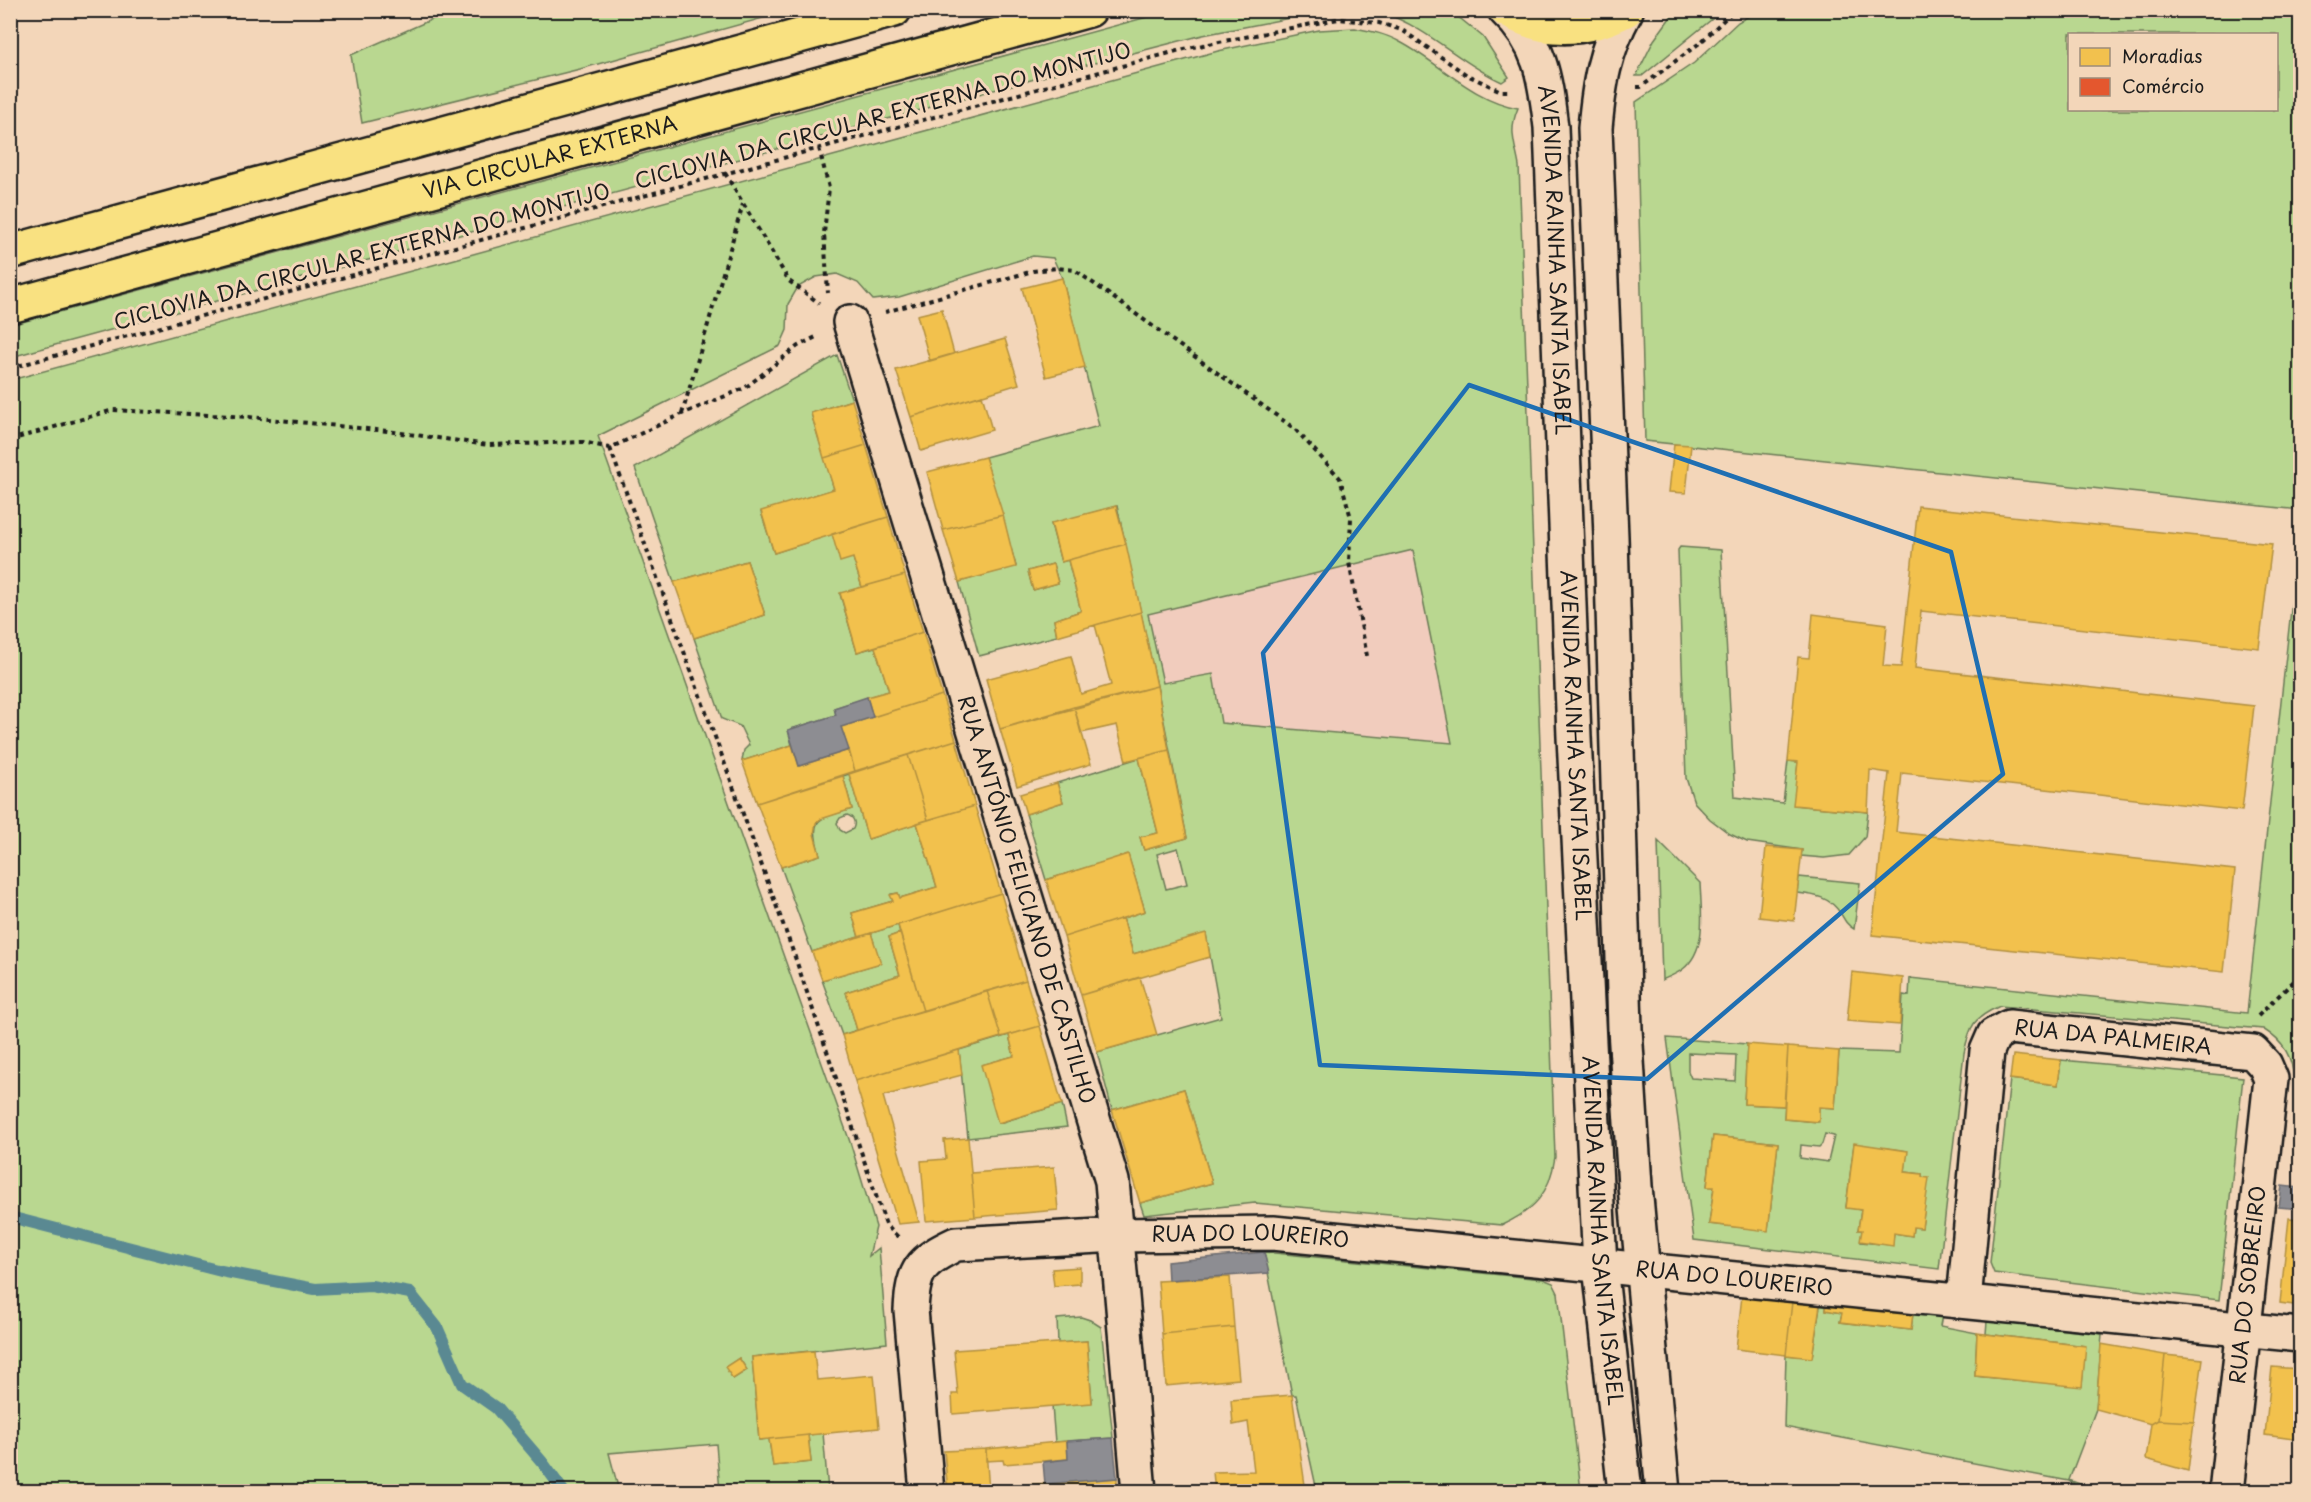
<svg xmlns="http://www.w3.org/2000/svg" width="2311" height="1502" font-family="'Playpen Sans',sans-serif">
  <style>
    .built { fill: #f1ccbd }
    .green { fill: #b9d790; stroke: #6a7a56; stroke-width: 1.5; fill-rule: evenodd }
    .homes { fill: #f2c14e; stroke: #b2903f; stroke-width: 1.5 }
    .shops { fill: #e4572e; stroke: #a84529; stroke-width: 1.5 }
    .industry { fill: #8d8d92; stroke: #6b6b6f; stroke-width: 1.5 }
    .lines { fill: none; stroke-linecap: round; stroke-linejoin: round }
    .stream { stroke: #5a8992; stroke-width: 12 }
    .minor-casing { stroke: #1c1c1c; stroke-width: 38 }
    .primary-casing { stroke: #1c1c1c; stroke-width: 38 }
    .path { stroke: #1c1c1c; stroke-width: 4; stroke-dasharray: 4.5 4.5; stroke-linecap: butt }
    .minor { stroke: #f3d6b9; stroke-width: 33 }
    .primary { stroke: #f9e181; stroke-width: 33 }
    .marked { fill: none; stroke: #1f6fb2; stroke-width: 4.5; stroke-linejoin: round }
    .labels { text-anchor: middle; stroke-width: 6; stroke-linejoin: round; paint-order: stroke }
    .street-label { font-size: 21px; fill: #1c1c1c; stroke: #f3d6b9 }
  </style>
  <rect width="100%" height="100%" fill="#f3d6b9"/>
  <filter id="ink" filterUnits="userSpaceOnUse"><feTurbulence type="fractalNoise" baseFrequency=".0167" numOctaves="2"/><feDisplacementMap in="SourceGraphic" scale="12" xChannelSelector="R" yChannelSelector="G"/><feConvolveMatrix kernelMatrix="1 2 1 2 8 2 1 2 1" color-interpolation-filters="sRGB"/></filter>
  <g filter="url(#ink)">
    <path class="built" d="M1413 549 1452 743 1221 723 1162 683 1147 614Z"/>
    <path class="green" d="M453 10H788V11L580 69 362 123 351 55Z
      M1173 10 1326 11 1203 35 1075 68 11 357V325C399 223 785 113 1173 10Z
      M1355 11H1451L1483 37 1509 77 1502 82C1460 63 1427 27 1383 13 1374 11 1364 11 1355 11Z
      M1675 11H1722L1642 76H1636L1654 40Z
      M1758 11H2300V510L1645 441 1636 102 1694 63 1738 22ZM2070 34H2276V110H2070Z
      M1355 28C1371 31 1386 34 1400 42 1440 63 1472 100 1518 108 1508 131 1515 143 1519 166L1555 1157C1550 1193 1535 1210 1502 1225L1255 1203 1144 1215 1140 1203 1212 1183 1184 1089 1112 1110 1097 1052 1221 1017 1206 934 1133 954 1123 918 1145 911 1128 855 1046 880 1026 814 1063 802 1057 783 1139 758 1158 833 1140 837 1144 850 1187 838 1157 686 1117 506 1051 524 1061 562 1068 560 1081 611 1054 620 1057 636 979 656 959 582 1016 566 985 457 1099 426 1062 278 1053 258 1033 256 899 297 873 300 858 283 837 274 816 277 798 287 788 304 787 330 780 346 598 436 850 1142 876 1227 869 1256 879 1248 887 1343 752 1357 759 1440 769 1439 773 1466 811 1462 808 1435 823 1433 828 1491H720L716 1444 609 1453 619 1491 11 1492V380L1218 51 1319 30ZM1413 550 1452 743 1221 723 1213 674 1163 683 1148 614ZM1053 564 1058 583 1033 590 1028 571ZM1178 848 1187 884 1166 889 1157 854ZM739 1358 747 1370 733 1379 726 1367Z
      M837 355 852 400 811 413 834 489 761 512 774 553 832 534 853 558 862 587 840 594 857 652 875 647 889 691 834 708 836 715 788 730 792 745 742 761 744 750 749 745 740 726 722 719 694 638 765 615 747 561 674 582 635 468Z
      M2300 527V1083L2294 1082C2293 1057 2284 1042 2263 1029L2000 1006C1973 1018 1970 1025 1964 1053L1939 1269 1694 1240 1667 1038 1747 1044 1744 1104 1784 1106 1788 1047 1784 1119 1818 1122 1819 1107 1835 1108 1839 1051 1899 1053 1903 995 1909 996 1910 978 2247 1013ZM1688 1053 1736 1055 1735 1081 1691 1078 1688 1071ZM1825 1134 1834 1136 1828 1162 1800 1158 1801 1145 1819 1147 1822 1144ZM1713 1136 1778 1143 1768 1230 1709 1224 1714 1187 1707 1186ZM1854 1144 1907 1151 1905 1172 1922 1174V1177L1928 1179 1922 1228 1913 1227 1912 1236 1894 1233 1892 1245 1861 1242 1862 1230H1858L1861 1210 1846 1207Z
      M1680 547 1721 550 1735 797 1783 803 1788 761 1798 762 1794 805 1868 812 1865 837 1849 855 1824 858 1801 856 1802 850 1747 842 1730 834 1710 819 1694 802 1686 778 1678 550Z
      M849 774 868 839 917 823 937 887 900 898 898 893 891 894 893 901 852 913 859 937 812 952 781 867 820 855C808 816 819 819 852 809L843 776ZM847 815C854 817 856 823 853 829L845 833 840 830 837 823 840 818Z
      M1658 841 1700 883C1701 911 1708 949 1683 969 1677 974 1668 977 1662 980Z
      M1799 877 1860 883 1854 929C1847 925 1845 921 1841 914 1830 897 1816 895 1797 893Z
      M898 925 900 933 889 937 900 975 846 992 857 1030 842 1035 822 980 880 963 871 933Z
      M1009 1035 1014 1056 982 1065 999 1123 1062 1104 1067 1127 968 1138 959 1050Z
      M2061 1060 2243 1077 2219 1300 1994 1273 1990 1263 2010 1079 2058 1085Z
      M1264 1252 1543 1279 1553 1283 1558 1293 1581 1491H1317L1296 1395H1292Z
      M1793 1296 1827 1301 1826 1310 1842 1313 1840 1322 1911 1330 1913 1313 1942 1315 1940 1326 1977 1333 1975 1376 2082 1386 2085 1346 1986 1334 1987 1321 2102 1334 2096 1409 2069 1480 2098 1491H2085L2069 1481 1784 1427 1786 1355 1812 1357 1820 1306 1792 1302Z
      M1081 1317 1090 1320 1101 1327 1113 1438 1055 1442 1052 1406 1092 1402 1087 1341 1058 1343 1057 1319Z"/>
    <path class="homes" d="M1062 278 1085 367 1046 377 1022 288Z
      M942 309 954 354 930 361 917 315Z
      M1005 339 1019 384 911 417 896 370Z
      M982 395 992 430 921 451 911 417Z
      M852 400 866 445 824 458 811 413Z
      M1674 444 1691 445 1686 493 1669 492Z
      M866 445 888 517 774 553 761 511 834 489 824 458Z
      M985 457 1003 515 943 530 927 472Z
      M1116 506 1126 544 1061 562 1051 523Z
      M1918 506 2272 544 2259 648 1921 611 1915 668 2254 706 2242 811 1902 773 1896 832 2235 870 2224 972 1872 935 1889 773 1870 770 1868 812 1793 805 1798 762 1788 761 1798 657 1809 658 1813 614 1887 624 1883 666 1901 667Z
      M1003 515 1016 567 959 582 943 530Z
      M888 517 905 575 862 587 853 558 840 562 832 534Z
      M1126 544 1141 612 1057 636 1054 620 1081 611 1068 560Z
      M747 561 765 615 694 638 674 582Z
      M1053 564 1058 583 1033 590 1028 571Z
      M905 575 923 632 857 652 840 593Z
      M1141 612 1157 686 1000 729 986 679 1071 656 1081 694 1111 685 1095 625Z
      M923 632 942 695 873 717 867 697 889 691 875 647Z
      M1157 686 1169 750 1126 761 1117 725 1081 733 1074 707Z
      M942 695 956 740 855 771 841 727Z
      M1074 707 1091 764 1017 786 1000 729Z
      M956 740 975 806 928 820 908 755Z
      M792 745 799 766 849 750 855 771 757 803 742 761Z
      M1169 750 1187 838 1144 850 1140 837 1158 833 1139 758Z
      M908 755 928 820 868 839 849 774Z
      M843 776 852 809 821 819 816 823 814 834 820 855 781 867 757 803Z
      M1057 783 1063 802 1026 814 1020 794Z
      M975 806 1001 893 859 937 852 913 893 901 890 895 898 893 900 898 937 887 917 823Z
      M1766 847 1802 850 1794 921 1759 917Z
      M1128 854 1145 911 1064 937 1046 880Z
      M1001 893 1026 980 923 1011 898 925Z
      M1123 918 1133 954 1206 933 1210 957 1081 995 1064 937Z
      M871 933 881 963 822 980 812 952Z
      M900 933 923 1011 857 1030 846 992 900 975 889 937Z
      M1852 972 1903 978 1900 1025 1847 1021Z
      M1140 977 1157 1035 1097 1052 1081 995Z
      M1026 980 1040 1026 1001 1037 987 991Z
      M987 991 1001 1037 855 1081 842 1035Z
      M1040 1026 1062 1104 998 1123 981 1065 1014 1056 1009 1035Z
      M1747 1044 1788 1047 1784 1106 1744 1104Z
      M1788 1047 1839 1051 1835 1108 1819 1107V1122L1784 1119Z
      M959 1050 962 1075 883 1096 919 1222 898 1224 855 1081Z
      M2013 1055 2061 1060 2058 1085 2010 1079Z
      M1184 1089 1212 1183 1140 1203 1112 1110Z
      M1713 1136 1778 1143 1768 1231 1709 1224 1714 1187H1707Z
      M968 1138 975 1217 926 1221 921 1161 946 1159 944 1140Z
      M1854 1143 1908 1151 1905 1172 1922 1174V1177L1929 1178 1922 1228 1913 1227 1912 1236 1894 1233 1893 1246 1860 1241 1862 1230H1858L1861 1210 1846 1208Z
      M1054 1167 1058 1210 975 1217 971 1173Z
      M2289 1218 2300 1219V1306L2280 1303Z
      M1080 1267V1284L1054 1286 1052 1269Z
      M1230 1277 1234 1327 1162 1334 1158 1281Z
      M1742 1296 1792 1302 1786 1355 1736 1349Z
      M1827 1301 1913 1313 1911 1330 1840 1322 1842 1313 1826 1310Z
      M1792 1302 1820 1305 1812 1358 1786 1355Z
      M1234 1327 1239 1379 1166 1386 1162 1334Z
      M1977 1333 2086 1346 2082 1387 1975 1376Z
      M1087 1341 1092 1403 953 1414 952 1394H958L954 1350Z
      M2101 1344 2165 1355 2158 1420 2151 1424 2096 1409Z
      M814 1351 817 1380 874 1375 879 1428 759 1440 752 1357Z
      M2165 1355 2203 1359 2194 1422 2158 1420Z
      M739 1358 747 1370 733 1379 725 1367Z
      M2272 1367 2300 1369V1440L2265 1435Z
      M1292 1395 1306 1492H1215L1213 1472 1254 1471 1248 1422 1233 1425 1231 1400Z
      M2158 1420 2194 1422 2188 1471 2146 1459 2151 1424Z
      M808 1435 811 1462 773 1466 769 1439Z
      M1067 1441 1068 1459 1004 1464 1003 1460 986 1461V1449Z
      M986 1449 989 1492H948L944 1451Z
      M1117 1478V1486L1053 1492H1023L1024 1485Z
      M1092 1488 1093 1492H1053Z"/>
    <path class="shops" d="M1117 1486 1118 1492H1093L1092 1488Z"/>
    <path class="industry" d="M867 697 873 717 841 727 849 750 799 766 788 730 836 715 834 708Z
      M2282 1186 2300 1188V1209L2279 1207Z
      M1264 1252 1269 1273 1168 1280 1167 1262Z
      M1113 1438 1117 1478 1045 1484 1043 1462 1068 1459 1067 1441Z"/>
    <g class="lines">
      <path class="stream" d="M10 1217 221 1271 315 1289 371 1286 410 1293 437 1327 462 1384 496 1408 543 1463 564 1492"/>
      <defs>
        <g id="minor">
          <path id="s1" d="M1505 10C1542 45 1545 80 1551 127L1574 737 1600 1266 1625 1492"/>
          <path d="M1626 11C1604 51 1599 84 1595 128L1611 537 1625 1029 1635 1186 1663 1492"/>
          <path id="s2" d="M850 322 1112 1181 1139 1492"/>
          <path id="s3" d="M1964 1301 1987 1051 1994 1035 2009 1027 2253 1052 2265 1065 2271 1079 2226 1492"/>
          <path id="s4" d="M927 1492 911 1310C913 1270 920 1261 956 1244L1118 1235 1273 1233 2300 1335"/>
        </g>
        <g id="primary">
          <path d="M1506 10C1546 33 1586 31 1626 10"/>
          <path d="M10 252 894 10"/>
          <path id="s5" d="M10 306 1089 10"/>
        </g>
      </defs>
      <use href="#minor" class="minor-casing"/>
      <use href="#primary" class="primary-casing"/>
      <path class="path" d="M1637 87H1641L1701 42 1734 10
        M819 148 829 188 824 233 828 293
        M725 173 789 281 819 303
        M885 312 1033 271 1057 268 1075 270 1295 429 1340 478 1351 518 1349 562 1367 656
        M10 368 1188 48 1338 19 1379 23 1402 30 1467 75 1501 91H1509
        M682 414 743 204
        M10 440 113 410 249 417 387 431 488 445 583 442 610 448 682 414 745 388 798 346 816 337
        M610 448 795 957 886 1225 898 1237
        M2258 1016 2300 975"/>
      <use href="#minor" class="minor"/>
      <use href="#primary" class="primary"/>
    </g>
  </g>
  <path class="marked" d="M1469 385 1951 552 2003 774 1647 1079 1320 1065 1263 653Z"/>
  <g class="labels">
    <g class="street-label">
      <text transform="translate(883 116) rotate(-15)" y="7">CICLOVIA DA CIRCULAR EXTERNA DO MONTIJO</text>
      <text dy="7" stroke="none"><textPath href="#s5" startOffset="560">VIA CIRCULAR EXTERNA</textPath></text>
      <text transform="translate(362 257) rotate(-15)" y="7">CICLOVIA DA CIRCULAR EXTERNA DO MONTIJO</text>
      <text dy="7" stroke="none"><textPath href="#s1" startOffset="262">AVENIDA RAINHA SANTA ISABEL</textPath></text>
      <text dy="7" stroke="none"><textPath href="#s1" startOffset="748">AVENIDA RAINHA SANTA ISABEL</textPath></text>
      <text dy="7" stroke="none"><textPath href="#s2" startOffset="604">RUA ANTÓNIO FELICIANO DE CASTILHO</textPath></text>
      <text dy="7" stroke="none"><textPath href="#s3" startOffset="390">RUA DA PALMEIRA</textPath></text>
      <text dy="7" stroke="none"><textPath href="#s1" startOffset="1234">AVENIDA RAINHA SANTA ISABEL</textPath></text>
      <text dy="7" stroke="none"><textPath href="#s4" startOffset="564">RUA DO LOUREIRO</textPath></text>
      <text dy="7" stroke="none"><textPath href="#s4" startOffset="1050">RUA DO LOUREIRO</textPath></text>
      <text transform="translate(2248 1285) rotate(-84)" y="7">RUA DO SOBREIRO</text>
    </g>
  </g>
  <rect width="2311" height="1502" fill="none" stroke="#f3d6b9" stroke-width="36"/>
  <rect x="18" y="18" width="2275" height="1466" fill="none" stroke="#1c1c1c" stroke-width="2" filter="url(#ink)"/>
  <rect x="2068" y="33" width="210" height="78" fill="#f3d6b9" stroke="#9d8c7a" stroke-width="1.5"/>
  <rect x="2080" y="48" width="30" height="18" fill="#f2c14e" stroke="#9d8c7a" stroke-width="1.5"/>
  <text x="2122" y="63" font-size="18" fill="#1c1c1c">Moradias</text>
  <rect x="2080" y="78" width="30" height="18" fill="#e4572e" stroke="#9d8c7a" stroke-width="1.5"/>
  <text x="2122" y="93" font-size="18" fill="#1c1c1c">Comércio</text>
</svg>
